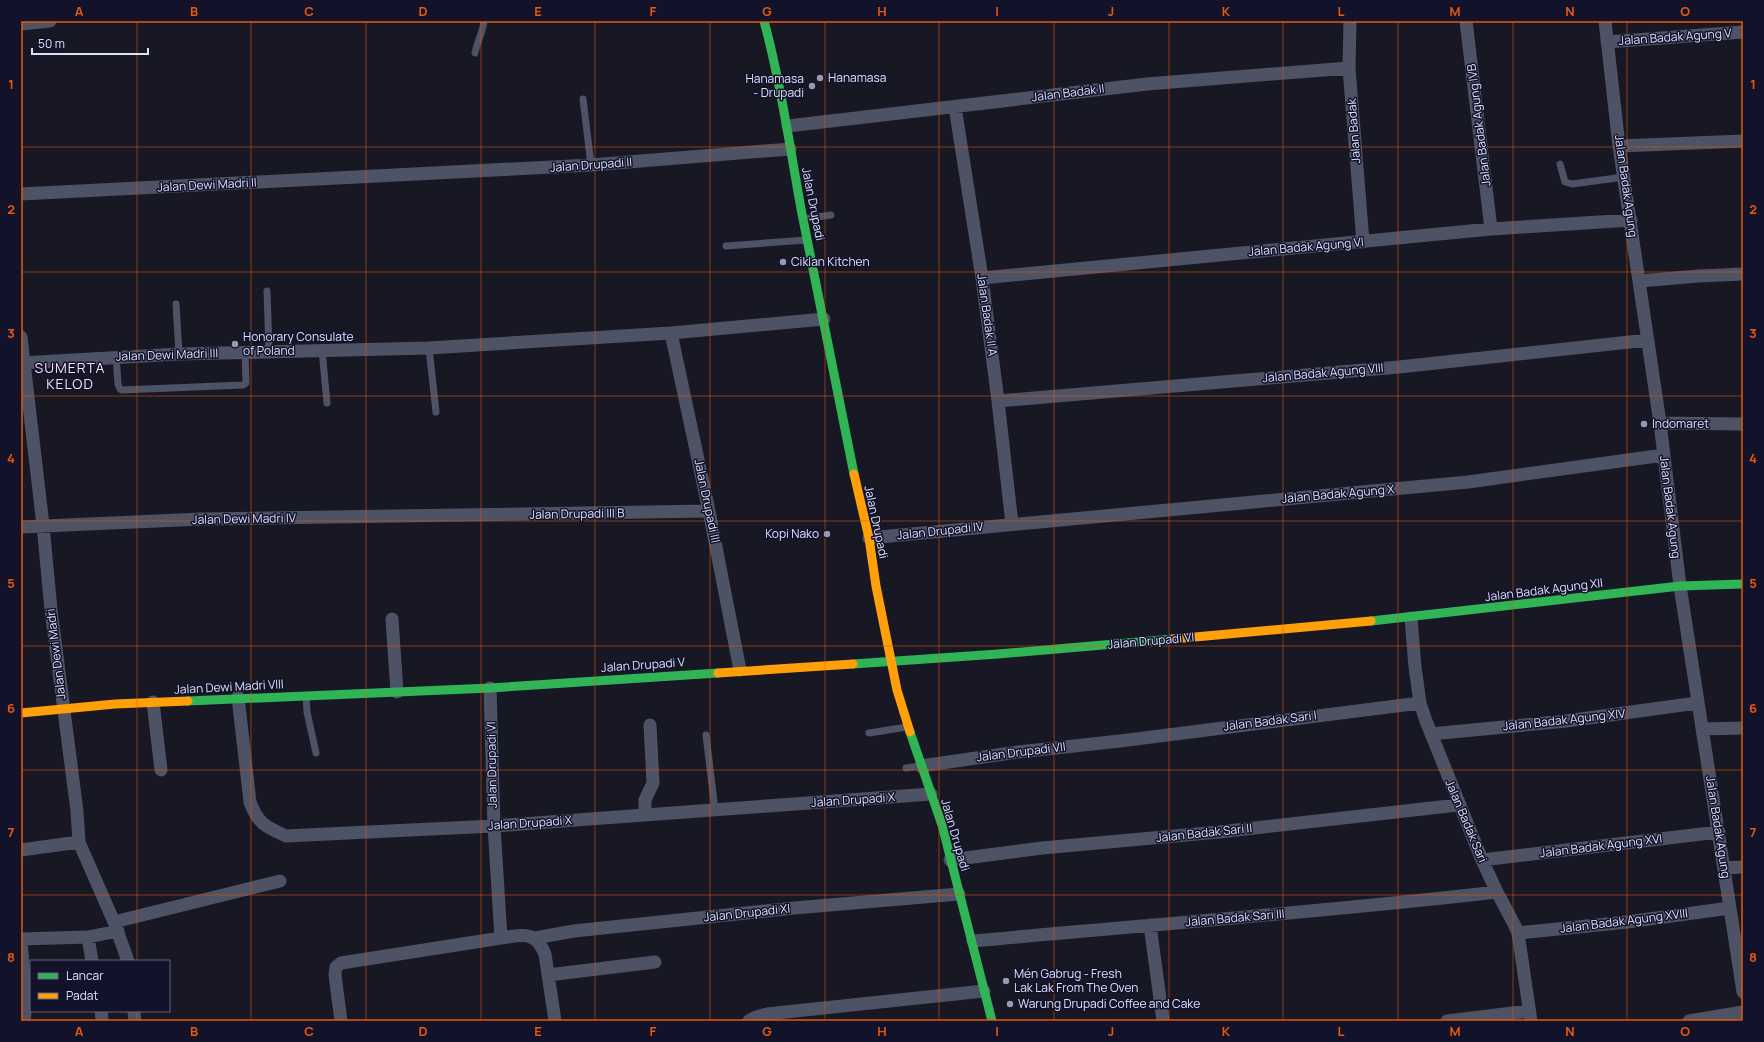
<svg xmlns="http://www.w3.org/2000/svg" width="1764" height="1042" font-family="Manrope,sans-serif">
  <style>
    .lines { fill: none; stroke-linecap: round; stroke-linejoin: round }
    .lane { stroke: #4e5265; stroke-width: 7 }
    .street { stroke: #4e5265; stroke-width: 13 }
    .fast { stroke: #30b455; stroke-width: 9 }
    .slow { stroke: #ff9f0a; stroke-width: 9 }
    .grid { fill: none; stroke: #e8590c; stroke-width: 1; stroke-opacity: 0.55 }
    .poi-dot { fill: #989ab1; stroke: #12132a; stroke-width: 1.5 }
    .labels { text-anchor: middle; stroke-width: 3; stroke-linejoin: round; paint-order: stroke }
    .street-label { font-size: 12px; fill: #dde0fd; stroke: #12132a }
    .poi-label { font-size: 12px; fill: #dde0fd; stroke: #12132a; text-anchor: start }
    .quarter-label { font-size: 14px; letter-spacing: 1px; fill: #fedff9; stroke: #12132a }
    .neatline { fill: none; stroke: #e8590c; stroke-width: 1.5 }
    .grid-label { font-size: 13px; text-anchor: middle; font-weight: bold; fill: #e8590c }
  </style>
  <rect width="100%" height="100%" fill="#181824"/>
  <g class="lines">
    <path class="lane" d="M475 53C477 42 483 32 484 21
      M583 99 591 165
      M1560 164 1565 182 1572 184 1624 177
      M804 219 831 215
      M726 246 806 240
      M267 291 269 351
      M176 304 179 354
      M429 348 436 412
      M322 350 327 403
      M116 356 118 384 120 389 122 390 243 385 246 383 245 352
      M306 696 307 712 316 753
      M869 733 907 727
      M706 735 715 810
      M906 768 921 766"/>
    <path class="street" d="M1350 21 1349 68 1363 242
      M1466 21 1491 229
      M1605 21 1619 146 1660 423 1680 586 1743 992
      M21 24 50 21
      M1607 42 1743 32
      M955 107 982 278 998 401 1012 524
      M788 126 1147 84 1349 68
      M1619 146 1743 141
      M21 194 591 165 790 149
      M982 278 1491 229 1631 220
      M1640 281 1698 276 1743 274
      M671 333 709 511 740 670
      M21 337 43 525 51 610 77 811 79 842 114 922 128 961
      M21 363 179 354 429 348 671 333 824 319
      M998 401 1399 367 1648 340
      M1660 423 1743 424
      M21 527 202 519 709 511
      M869 538 1468 482 1664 455
      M1411 618 1415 667 1420 703 1426 721 1482 860 1497 892 1514 924 1518 933 1531 1021
      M392 619 397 692
      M490 688 494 826 501 938
      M238 697 250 802C258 824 266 827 286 836L494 826 931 794
      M153 702 161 770
      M1702 729 1743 728
      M1431 734 1566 721 1697 703
      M921 766 1018 752 1120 741 1420 703
      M645 815V800L653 783 650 725
      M21 850 79 842
      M950 860 1042 848 1219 832 1458 805
      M1482 860 1719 832
      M1724 868 1743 867
      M114 922 280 881
      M1150 925 1163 1021
      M1518 933 1627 922 1730 908
      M88 937 92 961
      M535 938 574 931 794 908 959 894
      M21 939 88 937 118 931
      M21 939 26 1005 24 1021
      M973 941C1147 925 1323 912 1497 892
      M548 975 655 962
      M101 1011 102 1019
      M134 1011 135 1021
      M341 1021 335 975 336 967 341 963 501 938C523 935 535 930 545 954L555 1021
      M749 1021 756 1017 767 1014 984 991
      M1447 1021 1529 1011
      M1689 1021 1743 1012"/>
    <path class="fast" d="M764 21C781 84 790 149 802 214 819 301 837 387 854 474
      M1371 621 1680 586 1743 584
      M853 664 998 654 1173 639
      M188 701 490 688 718 673
      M910 732 942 825 992 1021"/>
    <path class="slow" d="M854 474 869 538 876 586 897 690 910 732
      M1173 639 1371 621
      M718 673 853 664
      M21 713 115 704 188 701"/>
  </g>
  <path class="grid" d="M137 21V961M251 21V1021M366 21V1021M481 21V1021M595 21V1021M710 21V1021M825 21V1021M939 21V1021M1054 21V1021M1169 21V1021M1283 21V1021M1398 21V1021M1513 21V1021M1627 21V1021M21 147H1743M21 272H1743M21 396H1743M21 521H1743M21 646H1743M21 770H1743M21 895H1743M137 1011V1021"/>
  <g class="poi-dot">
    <circle cx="820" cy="78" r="4"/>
    <circle cx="812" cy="86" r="4"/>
    <circle cx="783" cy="262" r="4"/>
    <circle cx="235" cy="344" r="4"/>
    <circle cx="1644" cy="424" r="4"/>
    <circle cx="827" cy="534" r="4"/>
    <circle cx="1006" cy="981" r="4"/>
    <circle cx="1010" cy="1004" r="4"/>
  </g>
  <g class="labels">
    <g class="street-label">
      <text transform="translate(1675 37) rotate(-4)" y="4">Jalan Badak Agung V</text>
      <text transform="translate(1068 93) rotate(-7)" y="4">Jalan Badak II</text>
      <text transform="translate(1479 125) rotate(-97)" y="4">Jalan Badak Agung IVB</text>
      <text transform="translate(1354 131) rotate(-94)" y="4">Jalan Badak</text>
      <text transform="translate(591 165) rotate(-4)" y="4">Jalan Drupadi II</text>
      <text transform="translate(207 185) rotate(-3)" y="4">Jalan Dewi Madri II</text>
      <text transform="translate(1626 186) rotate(82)" y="4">Jalan Badak Agung</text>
      <text transform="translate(813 204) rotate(79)" y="4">Jalan Drupadi</text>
      <text transform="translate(1306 247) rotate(-5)" y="4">Jalan Badak Agung VI</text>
      <text transform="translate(987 315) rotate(82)" y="4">Jalan Badak II A</text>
      <text transform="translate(167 355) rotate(-2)" y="4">Jalan Dewi Madri III</text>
      <text transform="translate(1323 373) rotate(-5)" y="4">Jalan Badak Agung VIII</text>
      <text transform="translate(1338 494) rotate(-5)" y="4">Jalan Badak Agung X</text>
      <text transform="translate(707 501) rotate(78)" y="4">Jalan Drupadi III</text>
      <text transform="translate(1670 507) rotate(83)" y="4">Jalan Badak Agung</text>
      <text transform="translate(577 514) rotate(-1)" y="4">Jalan Drupadi III B</text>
      <text transform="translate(244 519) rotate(-1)" y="4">Jalan Dewi Madri IV</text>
      <text transform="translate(876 522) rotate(78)" y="4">Jalan Drupadi</text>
      <text transform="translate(940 531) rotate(-6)" y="4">Jalan Drupadi IV</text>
      <text transform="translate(1544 590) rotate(-7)" y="4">Jalan Badak Agung XII</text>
      <text transform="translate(1151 641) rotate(-5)" y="4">Jalan Drupadi VI</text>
      <text transform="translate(56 654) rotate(-97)" y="4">Jalan Dewi Madri</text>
      <text transform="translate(643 665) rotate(-4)" y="4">Jalan Drupadi V</text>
      <text transform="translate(229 687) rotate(-3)" y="4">Jalan Dewi Madri VIII</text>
      <text transform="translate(1564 720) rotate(-6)" y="4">Jalan Badak Agung XIV</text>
      <text transform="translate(1270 721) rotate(-7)" y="4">Jalan Badak Sari I</text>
      <text transform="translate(1021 752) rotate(-7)" y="4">Jalan Drupadi VII</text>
      <text transform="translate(492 765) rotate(-91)" y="4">Jalan Drupadi VI</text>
      <text transform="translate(853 800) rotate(-4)" y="4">Jalan Drupadi X</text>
      <text transform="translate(1466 821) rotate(67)" y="4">Jalan Badak Sari</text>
      <text transform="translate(530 823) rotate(-4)" y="4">Jalan Drupadi X</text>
      <text transform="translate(1718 827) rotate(81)" y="4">Jalan Badak Agung</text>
      <text transform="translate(1204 833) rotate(-6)" y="4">Jalan Badak Sari II</text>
      <text transform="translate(955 835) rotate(74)" y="4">Jalan Drupadi</text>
      <text transform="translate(1601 846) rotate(-7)" y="4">Jalan Badak Agung XVI</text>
      <text transform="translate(747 913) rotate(-6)" y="4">Jalan Drupadi XI</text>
      <text transform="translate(1235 918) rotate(-5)" y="4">Jalan Badak Sari III</text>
      <text transform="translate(1624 921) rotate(-7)" y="4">Jalan Badak Agung XVIII</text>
    </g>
    <g class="poi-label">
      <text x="828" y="82">Hanamasa</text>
      <text x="804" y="83" text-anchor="end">Hanamasa<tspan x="804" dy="14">- Drupadi</tspan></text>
      <text x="791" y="266">Ciklan Kitchen</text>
      <text x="243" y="341">Honorary Consulate<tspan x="243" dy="14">of Poland</tspan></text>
      <text x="1652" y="428">Indomaret</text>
      <text x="819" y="538" text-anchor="end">Kopi Nako</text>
      <text x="1014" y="978">Mén Gabrug - Fresh<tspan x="1014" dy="14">Lak Lak From The Oven</tspan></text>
      <text x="1018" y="1008">Warung Drupadi Coffee and Cake</text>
    </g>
    <g class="quarter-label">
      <text x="70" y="373">SUMERTA<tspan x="70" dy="16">KELOD</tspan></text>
    </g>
  </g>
  <rect width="1764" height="1042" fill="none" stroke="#12132a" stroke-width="44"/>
  <rect x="30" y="960" width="140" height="52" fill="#12132a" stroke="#63657e"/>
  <rect x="38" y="973" width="20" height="6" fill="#30b455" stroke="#63657e"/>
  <text x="66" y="980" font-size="12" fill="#dde0fd">Lancar</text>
  <rect x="38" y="993" width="20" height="6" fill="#ff9f0a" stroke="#63657e"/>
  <text x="66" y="1000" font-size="12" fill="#dde0fd">Padat</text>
  <path d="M32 48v6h116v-6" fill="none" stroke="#dde0fd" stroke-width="2"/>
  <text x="38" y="48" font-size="12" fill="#dde0fd" stroke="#12132a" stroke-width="3" paint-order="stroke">50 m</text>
  <rect x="22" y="22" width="1720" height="998" class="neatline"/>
  <g class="grid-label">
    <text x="79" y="16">A</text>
    <text x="194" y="16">B</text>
    <text x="309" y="16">C</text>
    <text x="423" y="16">D</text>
    <text x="538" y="16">E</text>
    <text x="653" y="16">F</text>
    <text x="767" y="16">G</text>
    <text x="882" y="16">H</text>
    <text x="997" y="16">I</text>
    <text x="1111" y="16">J</text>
    <text x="1226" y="16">K</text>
    <text x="1341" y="16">L</text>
    <text x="1455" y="16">M</text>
    <text x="1570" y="16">N</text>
    <text x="1685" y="16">O</text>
    <text x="11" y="89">1</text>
    <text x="1753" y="89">1</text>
    <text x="11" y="214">2</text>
    <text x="1753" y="214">2</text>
    <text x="11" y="338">3</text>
    <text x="1753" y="338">3</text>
    <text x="11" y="463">4</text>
    <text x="1753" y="463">4</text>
    <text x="11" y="588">5</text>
    <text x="1753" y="588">5</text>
    <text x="11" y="713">6</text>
    <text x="1753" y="713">6</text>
    <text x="11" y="837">7</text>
    <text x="1753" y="837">7</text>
    <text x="11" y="962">8</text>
    <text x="1753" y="962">8</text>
    <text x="79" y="1036">A</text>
    <text x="194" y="1036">B</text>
    <text x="309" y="1036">C</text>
    <text x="423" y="1036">D</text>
    <text x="538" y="1036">E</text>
    <text x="653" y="1036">F</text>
    <text x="767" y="1036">G</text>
    <text x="882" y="1036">H</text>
    <text x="997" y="1036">I</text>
    <text x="1111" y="1036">J</text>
    <text x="1226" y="1036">K</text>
    <text x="1341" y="1036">L</text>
    <text x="1455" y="1036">M</text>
    <text x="1570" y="1036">N</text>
    <text x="1685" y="1036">O</text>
  </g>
</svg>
